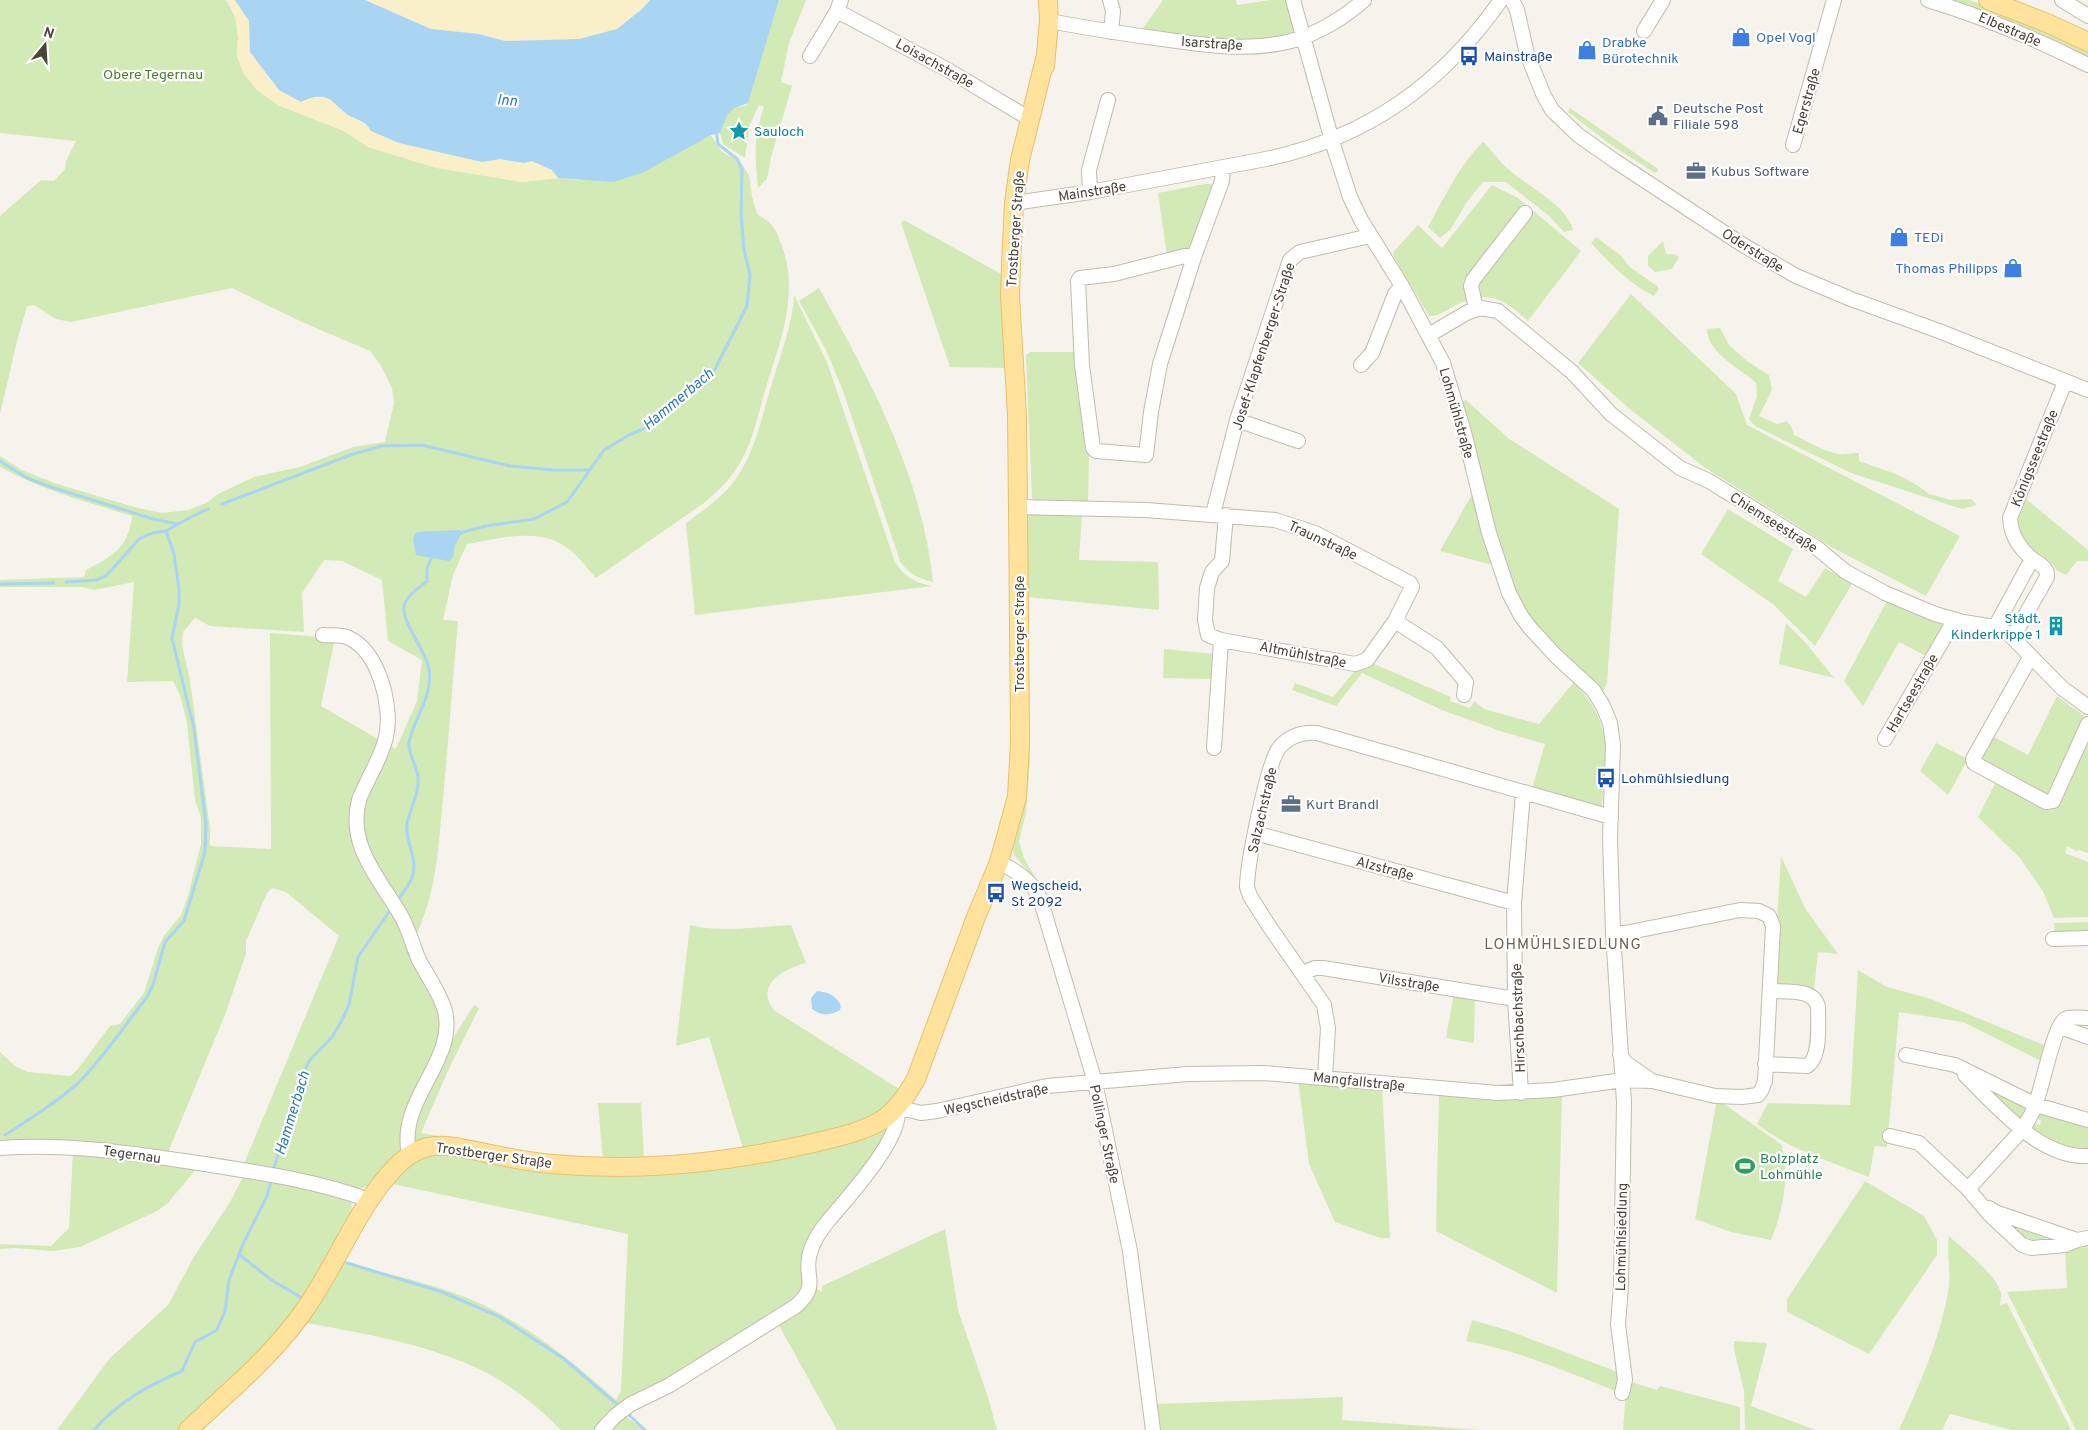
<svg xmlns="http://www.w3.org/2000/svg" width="2088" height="1430" font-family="Overpass,sans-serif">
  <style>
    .green { fill: #d2eab5; fill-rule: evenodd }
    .sand { fill: #f9efc9 }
    .water { fill: #a9d4f2 }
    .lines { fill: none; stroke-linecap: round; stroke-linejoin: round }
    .stream { stroke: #a9d4f2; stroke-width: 3 }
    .minor-casing { stroke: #c2bbae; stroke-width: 16 }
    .major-casing { stroke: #e6c16a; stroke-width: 20 }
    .minor { stroke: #fff; stroke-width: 14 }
    .major { stroke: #ffe39c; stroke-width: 18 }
    .labels { text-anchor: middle; stroke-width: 4.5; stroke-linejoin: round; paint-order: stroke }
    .street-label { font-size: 14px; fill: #4b4439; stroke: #fff }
    .shop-label { font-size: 14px; fill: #366cbe; stroke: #fff; text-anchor: start }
    .transit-label { font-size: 14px; fill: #164399; stroke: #fff; text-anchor: start }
    .park-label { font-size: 14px; fill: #4a7f2a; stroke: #fff }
    .service-label { font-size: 14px; fill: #4e5e75; stroke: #fff; text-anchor: start }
    .culture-label { font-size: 14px; fill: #0d838f; stroke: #fff; text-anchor: start }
    .leisure-label { font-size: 14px; fill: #27864d; stroke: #fff; text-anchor: start }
    .water-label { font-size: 15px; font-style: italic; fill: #2e7ab2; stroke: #fff }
    .neighbourhood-label { font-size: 15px; letter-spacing: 1px; fill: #6e6250; stroke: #fff }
  </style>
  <rect width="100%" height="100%" fill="#f6f3ec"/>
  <path class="green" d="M0 0H225L228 3 236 19 238 38 237 56 244 74 257 90 278 105 344 131 368 147 437 168 522 182 558 178 579 180 681 150 711 135 721 151 741 163 749 175 752 196 757 214C773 223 776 229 782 246 800 295 779 344 765 391 758 414 753 442 740 463 731 479 718 491 704 503L596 578C586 567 575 552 563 545 535 528 497 539 467 544L453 575 443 620 458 621C453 677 449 733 444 788 438 844 439 888 414 940L442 1010 443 1054 474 1005 479 1008 447 1073 421 1133 451 1138 433 1142 370 1185 362 1188H351L243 1166 339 936 286 892 272 888 267 893 246 941V954L226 1012 167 1155 0 1144V1052L15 1066 28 1072 70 1076 77 1070 110 1026 120 1024 144 993 158 948 164 936 181 915 188 896 201 844V818L195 800 187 723 180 695 173 681 127 682 134 582 94 590 82 587H0V580L84 577 86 570C113 556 128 548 132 516 86 502 42 490 0 467V456L22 470 54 483 134 507 162 513 188 510 206 503 218 494 254 477 300 467 353 447 385 442 394 403 392 388 380 364 370 351 302 322 232 288 71 322 56 319 34 305 27 306 17 341 0 414V216L41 180 54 181 65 169 66 161 76 141 0 133ZM324 560 342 561 382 580 388 641 422 660 417 701 396 749 387 744 358 814 383 742 321 706 335 638 270 633 271 849 210 846V829L190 680 182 645 183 632 195 618 210 626 304 632 302 593Z
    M779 0H806L789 43 781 82 792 86 771 157 767 179 758 188C755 155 753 139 764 107L759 105 750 124 745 158 723 144 720 133 728 114 735 108 747 105Z
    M1163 0H1236L1237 5 1270 0H1287L1296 32 1294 36C1243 48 1192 39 1141 31Z
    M1949 0H1969L2004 12 2088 52V59C2042 37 1997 15 1949 0Z
    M1570 108 1658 169V171L1655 173 1611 145 1568 112Z
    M1483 142C1492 150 1498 160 1507 168 1525 185 1568 206 1573 230L1564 232 1549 216 1506 182H1483L1466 203 1451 229 1440 238 1428 227C1441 203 1463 160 1483 142Z
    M1205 184H1213L1212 193 1194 240 1186 251 1167 256 1158 193Z
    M1492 185 1518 198 1581 251 1528 321C1502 297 1487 289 1454 306 1446 311 1438 316 1429 316L1393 255 1394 251 1418 225 1442 248Z
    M904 220 1003 275 1009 368 950 367 901 223Z
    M1596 237 1620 255 1630 267 1657 286 1659 289 1654 296C1629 284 1610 263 1591 243Z
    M1663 241 1666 254H1674L1679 257 1672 269 1655 272 1648 266V256Z
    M819 288C870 380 922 475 933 582 917 578 909 574 900 561L843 391 826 350 799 301Z
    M1631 294 1736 394 1747 425 1960 536 1926 596 1831 547 1704 467 1631 410 1578 363Z
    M794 295 827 362 895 562C905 577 915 583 933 586L695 615 686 523C706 508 726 495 739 474 757 446 763 411 773 380 781 353 793 323 794 295Z
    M1720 328 1729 345 1747 361 1769 375 1772 390 1759 416 1777 424 1786 421 1791 426 1794 435C1805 440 1832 456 1843 454 1849 454 1852 453 1859 453V461L1896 474 1917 485 1929 494 1951 500 1971 499 1977 505 1962 509 1851 473 1755 426 1749 419 1757 396 1756 383C1739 367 1708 354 1707 329Z
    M1030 352H1076L1087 453 1089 455 1088 504 1038 502 1032 498 1026 355Z
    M1466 400 1508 438 1619 509 1607 683 1604 690 1599 693 1532 625 1507 579 1461 402Z
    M1475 489 1494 563 1489 564 1440 551Z
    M2026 499 2088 550V561H2077L2066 575 2056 570C2052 560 2044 558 2036 552 2016 536 2010 522 2026 499Z
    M1728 509 1793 549 1778 581 1806 597 1825 568 1852 584 1815 646 1774 605 1701 554Z
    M1026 512H1082L1079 560 1158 562 1159 610 1027 597 1030 762 1026 812 1019 842 1024 858 1041 887 1045 899 1036 880 1014 855 1013 847Z
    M1887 601 1943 625 1926 656 1899 642 1863 706 1844 681Z
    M1786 623 1806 643 1834 678 1779 664Z
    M1164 649 1215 654 1214 679 1163 678Z
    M1372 663 1451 697 1450 701 1470 708 1474 701 1484 709 1539 724 1574 682C1615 727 1606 751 1602 806L1600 809 1531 792 1545 744 1503 732 1442 710 1362 673 1336 706 1292 690 1295 683 1333 697 1357 668Z
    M2057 696 2087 718 2047 798 1978 761 1992 736 2028 755Z
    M2088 737V853L2079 850 2076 851 2067 846 2065 853 2088 862V917L2054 918 2043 891 2020 858 1978 817 1996 782 2052 810Z
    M1936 743 1968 759 1948 795 1920 771Z
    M1781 856 1805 908 1838 954 1818 952 1814 990 1777 987 1775 951Z
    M2088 922V935H2055L2054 923Z
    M690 925C722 933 758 927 791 925L806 963C784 968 753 986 775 1011L904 1092 867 1122 744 1152 709 1037 676 1046Z
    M1858 970 1887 987 1931 999 2046 1046 2041 1061 1963 1022 1899 1012 1887 1147 1875 1146 1869 1177C1830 1161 1790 1150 1757 1124L1768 1103 1850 1105Z
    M1454 993 1475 996 1474 1043 1446 1038Z
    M1969 1074 2029 1106 2021 1119 2019 1120Z
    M1298 1079 1382 1086 1390 1238H1380L1335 1222 1309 1164Z
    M1439 1093 1562 1095 1557 1293 1436 1231Z
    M1717 1099 1782 1145C1789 1179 1784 1208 1771 1240L1731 1232 1695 1219Z
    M598 1103H641L644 1161H603Z
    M2038 1109 2088 1123V1153H2077L2031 1132 2032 1123 2040 1125 2041 1120 2034 1117Z
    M888 1120 893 1128 826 1219 804 1295 596 1430H561C540 1409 515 1388 489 1374 431 1344 365 1334 302 1322L340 1259C377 1273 417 1279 454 1293 517 1315 567 1357 616 1400L621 1391 628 1234 388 1183 426 1152 678 1169Z
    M73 1151 197 1168 168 1203 157 1211 80 1247 53 1251 15 1248 0 1249V1244L51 1246 69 1228Z
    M244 1175 278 1180 351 1201 353 1215 299 1311 183 1430H57L110 1358 168 1305 195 1255 230 1202Z
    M1865 1181 1924 1216 1937 1240V1255L1869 1354 1787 1312V1299Z
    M2016 1225 2045 1235 2046 1240 2029 1244 2013 1229Z
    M945 1229 958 1310 988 1397 997 1430H837L777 1322 814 1287 822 1292V1286Z
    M1949 1236C1964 1250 1995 1273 2001 1293 2002 1296 2000 1301 2000 1305L2007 1303 2071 1430H2012L1950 1414 1942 1430H1899C1920 1383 1941 1338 1949 1286 1951 1269 1946 1252 1949 1236Z
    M2088 1247V1430H2076L2007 1292 2067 1288 2065 1249Z
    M1472 1320 1507 1330 1623 1374 1618 1392C1569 1373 1518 1350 1466 1341Z
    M1734 1341 1767 1343 1751 1406 1816 1430H1745L1744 1391 1734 1349Z
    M1631 1382 1657 1390 1660 1386 1740 1407V1430H1623L1626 1391Z
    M1343 1397 1342 1420 1481 1430H1159L1155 1404Z
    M621 1413 644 1430H605Z"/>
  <path class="sand" d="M225 0H235L249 21 250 52 279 90 310 98 325 97 334 102 343 112 399 143 482 162 500 159 524 163 532 161 552 170 558 178 522 182 437 168 368 147 344 131 278 105 257 90 244 74 237 56 238 38 236 19 229 3Z
    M365 0H650L642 9 617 29 579 39 505 41 479 34 431 29Z"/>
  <path class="water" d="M235 0H365L431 29 479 34 505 41 579 39 617 29 642 9 650 0H779L748 103 735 108 728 114 720 133 711 135 644 172 614 182 558 178 552 170 532 161 524 163 500 159 482 162 399 143 371 131C366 119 352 120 343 111 337 106 332 99 324 97 316 96 308 98 301 102L279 90 250 52 249 21Z
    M461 530 460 536 455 545 453 557 449 561 416 555 413 538 417 532Z
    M817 991C828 992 836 995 841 1006L840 1010C830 1016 821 1016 812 1009L811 998Z"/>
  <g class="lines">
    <path class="stream" d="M0 461 27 478 51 487 153 519 178 524
      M222 504 353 454 382 446 422 445 510 466 554 470H590
      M458 535 463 532 486 526 534 519 567 502 604 450 629 435 653 425 713 373 747 306 750 275 744 250 741 215 742 169 737 159 718 144 716 130
      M66 582 96 580 106 576 139 539 152 533 166 531 189 518 208 509
      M0 584 54 583
      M396 902C410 884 419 874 411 850 409 842 406 833 407 824 410 808 420 793 418 776 416 766 408 752 409 743 413 718 433 699 429 669 426 651 401 621 404 606 406 596 420 587 427 581V568L432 557
      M5 1135C30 1119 55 1103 77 1084 101 1061 126 1024 147 997L153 985 165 942 184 921 205 852 206 824 194 729 172 638 179 604V589L174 554 166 531
      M273 1172 298 1085 309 1061 332 1037 341 1022 349 1005 358 957 391 909
      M240 1255 270 1279 302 1298
      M347 1263 442 1292 500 1317 563 1358 619 1406
      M627 1413 645 1430
      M94 1430C118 1402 149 1385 182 1371L195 1342 217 1330 225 1311 229 1280 243 1244 267 1196 272 1178"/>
    <defs>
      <path id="minor" d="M1110 0 1113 11 1111 32
        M1293 0 1332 141 1350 197 1361 220 1402 286 1443 363 1464 432 1489 533 1509 593 1521 616 1531 629 1556 656 1593 690 1603 706 1610 723 1613 745 1610 839 1613 933 1624 1102 1621 1286 1618 1324 1625 1380 1622 1393
        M1512 0 1517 10 1527 54 1544 96 1552 110 1578 135 1615 161 1743 245 1796 276 1851 299 1939 331 2088 390
        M1928 0C1984 17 2036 39 2088 65
        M2062 0 2088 16
        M837 11 948 70 1030 119
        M1049 21C1087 28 1124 34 1162 39 1203 45 1250 52 1291 41 1317 34 1344 18 1364 0
        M1644 31 1663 0
        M810 56 837 11 841 0
        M1793 145 1834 0
        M1090 192 1089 170 1108 100
        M1014 203 1090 192 1266 159C1367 138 1442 84 1501 0
        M1194 257 1160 364 1151 412 1146 455 1096 451 1093 448 1082 365 1078 281 1080 278 1114 274 1185 256 1194 257 1222 181 1223 167
        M1476 309 1471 286 1473 280 1525 213
        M1429 335 1468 312 1481 308 1498 311 1572 372 1611 414 1680 468 1709 481 1817 548 1846 572 1885 593 1935 614 1963 622 1995 627 2008 633 2062 688 2088 707
        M1361 365 1372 353 1395 294 1402 286
        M1237 420 1298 441
        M1018 507 1146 510 1275 520 1315 533 1410 583 1412 587 1395 621 1367 660 1355 664 1221 640 1208 635 1205 620 1207 588 1212 572 1222 561 1226 515
        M1213 514 1237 420 1290 260 1300 252 1370 236
        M2032 559C2019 547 2011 536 2010 518L2065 382
        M1395 621 1437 648 1466 682 1464 695
        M1995 627 2032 559C2039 564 2048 567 2047 577L2013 637
        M323 635C331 636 342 634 349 638 379 652 393 707 386 737 381 759 367 779 359 800 347 845 379 878 400 914 409 928 412 945 419 960 428 977 440 993 445 1011 457 1062 397 1098 409 1155
        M2031 656 1973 759 1974 763 2046 802 2053 801 2088 724
        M1885 739 1954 621
        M1214 748 1221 640
        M1255 833 1514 903
        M999 862C1016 871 1031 880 1040 898L1095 1082 1130 1251 1153 1430
        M2053 939 2088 938
        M1303 973 1315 968H1323L1515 999
        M2060 1027 2088 1037
        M1620 1055 1626 1063 1652 1081
        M1906 1055 1955 1065 2036 1105 2088 1120
        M1765 1064 1807 1066C1821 1058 1818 1024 1818 1008 1816 988 1786 992 1770 991
        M1965 1075C1996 1105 2040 1159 2088 1156
        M1325 1077 1328 1028 1324 1005 1269 926 1250 896 1247 887C1247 865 1267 764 1279 748 1289 736 1302 732 1317 733L1611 817
        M1521 1093 1515 999 1514 903 1523 793
        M897 1107 921 1113 937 1111 1047 1086 1188 1074 1264 1073 1498 1093 1553 1090 1623 1080 1652 1081 1715 1096 1742 1097 1758 1095 1762 1089 1765 1081 1773 926 1769 916 1759 911 1740 910 1625 933H1613
        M1890 1136 1919 1143 1968 1189 1990 1215 2022 1245 2031 1248 2065 1245 2077 1240 2088 1238
        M0 1148C67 1143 131 1153 198 1163 256 1172 314 1180 369 1200
        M1968 1189 2022 1130C2027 1122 2032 1115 2035 1106 2041 1092 2054 1025 2065 1019 2071 1016 2082 1018 2088 1018
        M1989 1208 1995 1212 2077 1240
        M602 1430 615 1416 631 1404 670 1385 796 1306C819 1285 805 1280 809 1257 812 1242 820 1231 829 1220 847 1198 906 1135 897 1107"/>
      <path id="major" d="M1988 0 2047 23 2088 42
        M1045 66 1049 21 1048 0
        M188 1430C226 1394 269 1359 301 1315 330 1276 348 1229 377 1189 390 1172 406 1152 428 1147 445 1143 464 1149 481 1152 504 1157 528 1162 552 1164 638 1172 725 1163 809 1144 833 1138 861 1133 882 1120 897 1110 907 1095 916 1079L976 917 999 862 1017 797 1020 742 1018 507 1017 415 1010 296 1011 264 1014 203 1020 160 1046 55"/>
    </defs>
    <use href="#minor" class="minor-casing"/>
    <use href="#major" class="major-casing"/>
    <use href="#minor" class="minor"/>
    <use href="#major" class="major"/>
  </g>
  <defs>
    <symbol id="shop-bare" viewBox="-9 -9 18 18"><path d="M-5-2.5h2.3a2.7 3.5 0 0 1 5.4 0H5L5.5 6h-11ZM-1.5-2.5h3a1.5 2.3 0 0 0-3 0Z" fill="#3f7fe0" stroke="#fff" stroke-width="2.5" paint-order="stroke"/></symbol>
    <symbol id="bus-bare" viewBox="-9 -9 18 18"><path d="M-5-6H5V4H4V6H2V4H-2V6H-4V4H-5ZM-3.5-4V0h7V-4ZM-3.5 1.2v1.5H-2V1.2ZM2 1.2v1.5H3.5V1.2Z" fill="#1a4fb4" stroke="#fff" stroke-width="2.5" paint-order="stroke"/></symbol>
    <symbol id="civic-bare" viewBox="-9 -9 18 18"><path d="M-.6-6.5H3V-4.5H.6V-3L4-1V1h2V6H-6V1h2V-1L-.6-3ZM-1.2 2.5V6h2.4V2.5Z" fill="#5c6f8a" stroke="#fff" stroke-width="2.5" paint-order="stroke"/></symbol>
    <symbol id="sight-bare" viewBox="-9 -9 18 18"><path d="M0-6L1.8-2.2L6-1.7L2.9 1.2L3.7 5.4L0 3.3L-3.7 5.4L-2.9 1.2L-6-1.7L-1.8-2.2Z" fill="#0f9aa8" stroke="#fff" stroke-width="2.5" paint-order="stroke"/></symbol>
    <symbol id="office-bare" viewBox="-9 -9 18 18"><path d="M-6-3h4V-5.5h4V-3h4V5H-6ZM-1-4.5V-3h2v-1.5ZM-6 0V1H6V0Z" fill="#5c6f8a" stroke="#fff" stroke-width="2.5" paint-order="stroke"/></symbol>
    <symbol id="building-bare" viewBox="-9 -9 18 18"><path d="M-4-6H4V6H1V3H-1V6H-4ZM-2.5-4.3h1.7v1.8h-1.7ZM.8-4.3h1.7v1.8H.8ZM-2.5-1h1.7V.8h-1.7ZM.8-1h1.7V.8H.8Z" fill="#0f9aa8" stroke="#fff" stroke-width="2.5" paint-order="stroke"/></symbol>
    <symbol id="stadium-bare" viewBox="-9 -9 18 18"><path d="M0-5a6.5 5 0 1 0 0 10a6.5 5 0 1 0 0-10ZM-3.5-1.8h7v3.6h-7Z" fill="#2e9e5b" stroke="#fff" stroke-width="2.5" paint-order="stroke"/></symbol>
  </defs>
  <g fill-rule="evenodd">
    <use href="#shop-bare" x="1727" y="23" width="28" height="28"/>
    <use href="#shop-bare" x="1573" y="36" width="28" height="28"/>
    <use href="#bus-bare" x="1455" y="42" width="28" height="28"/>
    <use href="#civic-bare" x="1644" y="102" width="28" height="28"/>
    <use href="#sight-bare" x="725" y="117" width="28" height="28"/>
    <use href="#office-bare" x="1682" y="157" width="28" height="28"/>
    <use href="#shop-bare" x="1885" y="223" width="28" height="28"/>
    <use href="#shop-bare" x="1999" y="254" width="28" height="28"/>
    <use href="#building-bare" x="2042" y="612" width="28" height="28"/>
    <use href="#bus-bare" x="1592" y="764" width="28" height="28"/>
    <use href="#office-bare" x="1277" y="790" width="28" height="28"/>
    <use href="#bus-bare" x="982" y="879" width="28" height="28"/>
    <use href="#stadium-bare" x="1731" y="1152" width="28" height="28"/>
  </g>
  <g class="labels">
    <g class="street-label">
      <text transform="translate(2010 29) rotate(23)" y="5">Elbestraße</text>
      <text transform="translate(1212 43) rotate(4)" y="5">Isarstraße</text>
      <text transform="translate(935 63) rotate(29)" y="5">Loisachstraße</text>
      <text transform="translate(1806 101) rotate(-74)" y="5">Egerstraße</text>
      <text transform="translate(1092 191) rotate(-9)" y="5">Mainstraße</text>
      <text transform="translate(1015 229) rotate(-86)" y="5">Trostberger Straße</text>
      <text transform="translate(1753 250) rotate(32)" y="5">Oderstraße</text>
      <text transform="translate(1263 346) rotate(-72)" y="5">Josef-Klapfenberger-Straße</text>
      <text transform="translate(1457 413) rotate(74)" y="5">Lohmühlstraße</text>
      <text transform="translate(2034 458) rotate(-68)" y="5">Königsseestraße</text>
      <text transform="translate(1774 522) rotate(32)" y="5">Chiemseestraße</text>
      <text transform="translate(1323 540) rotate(25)" y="5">Traunstraße</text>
      <text transform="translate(1019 634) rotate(-90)" y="5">Trostberger Straße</text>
      <text transform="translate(1303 654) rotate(11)" y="5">Altmühlstraße</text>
      <text transform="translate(1912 693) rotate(-60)" y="5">Hartseestraße</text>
      <text transform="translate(1262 810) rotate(-77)" y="5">Salzachstraße</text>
      <text transform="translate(1385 868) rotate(15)" y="5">Alzstraße</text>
      <text transform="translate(1409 982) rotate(9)" y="5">Vilsstraße</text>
      <text transform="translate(1518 1018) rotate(-92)" y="5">Hirschbachstraße</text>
      <text transform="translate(1359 1081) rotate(6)" y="5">Mangfallstraße</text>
      <text transform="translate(996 1099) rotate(-12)" y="5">Wegscheidstraße</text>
      <text transform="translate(1105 1134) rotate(78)" y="5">Pollinger Straße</text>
      <text transform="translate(132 1154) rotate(8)" y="5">Tegernau</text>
      <text transform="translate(494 1155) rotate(8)" y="5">Trostberger Straße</text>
      <text transform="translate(1621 1237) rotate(-89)" y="5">Lohmühlsiedlung</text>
    </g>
    <g class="shop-label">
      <text x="1756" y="42">Opel Vogl</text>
      <text x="1602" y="47">Drabke<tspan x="1602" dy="16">Bürotechnik</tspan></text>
      <text x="1914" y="242">TEDi</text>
      <text x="1998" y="273" text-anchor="end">Thomas Philipps</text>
    </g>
    <g class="transit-label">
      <text x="1484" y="61">Mainstraße</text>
      <text x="1621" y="783">Lohmühlsiedlung</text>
      <text x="1011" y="890">Wegscheid,<tspan x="1011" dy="16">St 2092</tspan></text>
    </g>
    <g class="park-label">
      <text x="153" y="79">Obere Tegernau</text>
    </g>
    <g class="service-label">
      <text x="1673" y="113">Deutsche Post<tspan x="1673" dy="16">Filiale 598</tspan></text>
      <text x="1711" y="176">Kubus Software</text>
      <text x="1306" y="809">Kurt Brandl</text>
    </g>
    <g class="culture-label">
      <text x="754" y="136">Sauloch</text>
      <text x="2041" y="623" text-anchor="end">Städt.<tspan x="2041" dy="16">Kinderkrippe 1</tspan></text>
    </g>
    <g class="leisure-label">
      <text x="1760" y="1163">Bolzplatz<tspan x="1760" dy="16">Lohmühle</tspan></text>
    </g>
    <g class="water-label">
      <text transform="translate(507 100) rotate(4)" y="5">Inn</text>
      <text transform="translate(678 399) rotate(-40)" y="5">Hammerbach</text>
      <text transform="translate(292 1113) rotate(-73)" y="5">Hammerbach</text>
    </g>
    <g class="neighbourhood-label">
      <text x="1563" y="949">LOHMÜHLSIEDLUNG</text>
    </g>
  </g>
  <g transform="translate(45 45) rotate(18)" stroke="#ffffff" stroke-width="4" paint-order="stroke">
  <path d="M0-4L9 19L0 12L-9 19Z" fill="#4b4439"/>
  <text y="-8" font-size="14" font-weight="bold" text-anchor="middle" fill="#4b4439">N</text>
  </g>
</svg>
